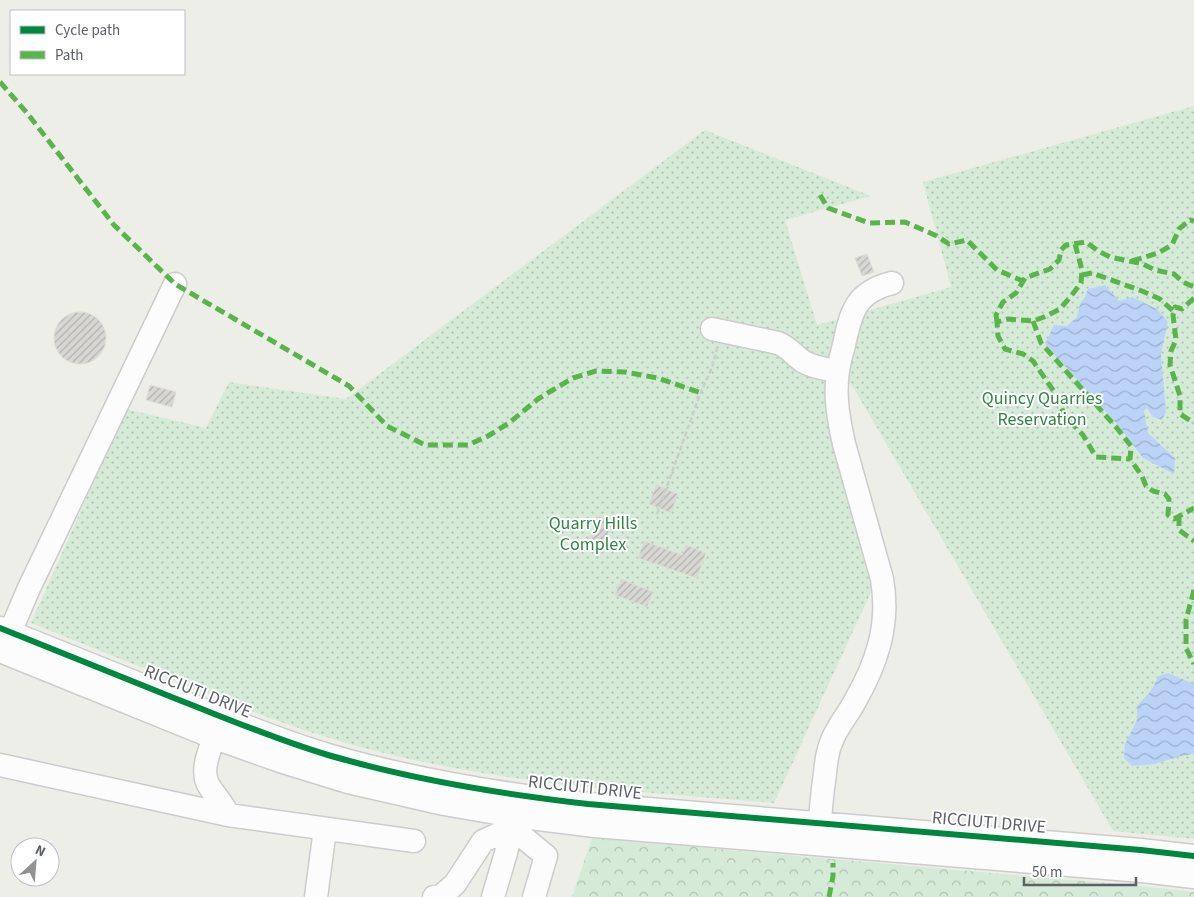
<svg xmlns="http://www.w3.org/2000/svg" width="1194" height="897" font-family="'Source Sans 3',sans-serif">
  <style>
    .forest { fill: url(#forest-crowns) }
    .park { fill: url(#park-dots) }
    .water { fill: url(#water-waves) }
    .building { fill: url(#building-hatch); stroke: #deddd8 }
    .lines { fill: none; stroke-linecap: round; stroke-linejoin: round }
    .minor-casing { stroke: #cbcccb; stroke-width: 25 }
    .path { stroke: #c9cfcc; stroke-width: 2.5; stroke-dasharray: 5 2.5; stroke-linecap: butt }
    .minor { stroke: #fcfcfc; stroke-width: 22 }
    .quiet { stroke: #58b549; stroke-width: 5; stroke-dasharray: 10 5; stroke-linecap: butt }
    .cycleway-casing { stroke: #fff; stroke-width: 9 }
    .cycleway { stroke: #00873e; stroke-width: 6 }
    .labels { text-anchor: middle; stroke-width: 4; stroke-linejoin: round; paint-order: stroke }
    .park-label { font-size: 18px; fill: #308444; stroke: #fff }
    .street-label { font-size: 18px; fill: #5d6067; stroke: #fff }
  </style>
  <defs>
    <pattern id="forest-crowns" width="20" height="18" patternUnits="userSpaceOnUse" patternTransform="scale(1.25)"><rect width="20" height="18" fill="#d5ebd7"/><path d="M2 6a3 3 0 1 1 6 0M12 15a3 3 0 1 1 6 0" fill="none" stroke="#b0c2b2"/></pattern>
    <pattern id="park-dots" width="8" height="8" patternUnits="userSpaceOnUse" patternTransform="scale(1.25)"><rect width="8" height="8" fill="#d5ebd7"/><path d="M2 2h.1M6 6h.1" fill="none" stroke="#b0c2b2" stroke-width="1.8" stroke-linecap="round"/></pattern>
    <pattern id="water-waves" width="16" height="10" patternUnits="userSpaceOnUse" patternTransform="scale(1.25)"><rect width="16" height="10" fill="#bcd3f8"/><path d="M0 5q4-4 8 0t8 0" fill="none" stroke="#9cafcd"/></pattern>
    <pattern id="building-hatch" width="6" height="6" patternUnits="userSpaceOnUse" patternTransform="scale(1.25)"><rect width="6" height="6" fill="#d8d7d3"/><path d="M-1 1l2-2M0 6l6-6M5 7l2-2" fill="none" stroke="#b2b2af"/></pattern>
  </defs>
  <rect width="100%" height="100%" fill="#eeeee9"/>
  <path class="forest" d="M592 838 1141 886 1194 892V897H572Z"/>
  <path class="park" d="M1194 106V839L1113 831 833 353 826 386 833 447 872 590 774 803C639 792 504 784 372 750 306 733 242 708 178 682 129 662 80 643 31 623L126 409 206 428 229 382 346 399 705 130 871 196 785 220 817 325 951 287 923 182Z"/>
  <path class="water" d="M1105 285 1119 301 1132 297 1157 309 1168 322 1161 354 1166 412 1162 420 1153 417 1147 408 1144 411 1148 433 1175 458 1174 474 1143 458 1117 424 1045 344 1054 325 1067 326 1077 317 1080 304 1085 297 1088 289Z
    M1168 673 1194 684V754L1181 756 1155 764 1132 766 1124 758 1125 744 1137 720V706L1150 692 1159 676Z"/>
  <path class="building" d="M867 254 874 272 862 276 855 258Z
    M54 338a26 26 0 1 1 52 0a26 26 0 1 1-52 0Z
    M150 385 176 392 172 407 146 400Z
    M656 485 678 494 671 513 649 504Z
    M598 516 613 521 604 544 590 539Z
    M644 541 682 555 686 545 706 553 697 578 638 558Z
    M621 579 653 592 647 607 615 595Z"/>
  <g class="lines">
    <defs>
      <path id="minor" d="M712 329 778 343C789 347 794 356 804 362 814 368 827 369 838 371
        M0 628C60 652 119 676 179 700 228 719 277 740 328 755 413 780 500 794 588 804L1141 850 1194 856
        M5 644 29 588 175 284
        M0 651 215 738 280 761 348 782 444 804 514 816 595 826 1142 871 1194 877
        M220 723C214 740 198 769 209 786 215 796 224 804 228 815
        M0 765 228 815 414 841
        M512 828 546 856 534 897
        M819 838C820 816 822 794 825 773 826 763 827 752 831 743 836 728 847 716 854 703 877 663 890 625 882 579L844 444C839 421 834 396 838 371 839 362 842 353 844 345 851 311 856 292 892 283
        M316 897 325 829
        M434 897 441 896 455 884 483 841 512 828
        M493 897 506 853 514 818"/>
    </defs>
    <use href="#minor" class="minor-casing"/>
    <path class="path" d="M657 514 699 397 712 367 717 349"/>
    <use href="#minor" class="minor"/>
    <path class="quiet" d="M0 82 27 113 114 225 175 284 349 386 387 426 425 445H468L488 436 509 423 538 399 551 391 573 378 596 371 625 372 658 378 701 393
      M820 195 828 208 869 223 905 222 937 236 949 244 967 240 997 270 1023 281
      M1075 244 1082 270 1081 283 1071 296 1060 309 1044 317 1033 321 1008 319 997 322 998 336 1005 349 1023 354 1033 361 1055 393 1065 416 1083 435 1096 457 1130 459
      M1132 261 1158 253 1172 245 1179 229 1190 220 1194 221
      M1082 275 1092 273 1142 291 1160 299 1174 312
      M1194 298 1182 309 1175 307 1173 315 1176 340 1171 351 1170 365 1180 396V414L1194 423
      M1033 321 1041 343 1116 427 1131 446 1130 459 1142 476 1146 486 1153 491 1165 494 1169 499 1168 515 1174 519 1194 508
      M997 322 996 315 1003 302 1016 293 1025 278 1050 269 1059 260 1061 250 1066 245 1086 242 1098 251 1110 257 1143 264 1155 270 1174 274 1183 282 1194 287
      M1179 516V530L1194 541
      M1194 590 1186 620V648L1194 664
      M829 897 833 876V863"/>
    <defs>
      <path id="cycleway" d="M0 628C60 652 119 676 179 700 228 719 277 740 328 755 413 780 500 794 588 804L1141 850 1194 856"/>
    </defs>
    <use href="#cycleway" class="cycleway-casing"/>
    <use href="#cycleway" class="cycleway"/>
  </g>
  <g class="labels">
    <g class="park-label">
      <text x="1042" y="404">Quincy Quarries<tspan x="1042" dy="21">Reservation</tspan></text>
      <text x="593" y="529">Quarry Hills<tspan x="593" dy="21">Complex</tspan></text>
    </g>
    <g class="street-label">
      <text transform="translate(198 691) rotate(22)" y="6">RICCIUTI DRIVE</text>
      <text transform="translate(585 787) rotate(6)" y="6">RICCIUTI DRIVE</text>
      <text transform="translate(989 822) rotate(5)" y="6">RICCIUTI DRIVE</text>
    </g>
  </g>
  <rect x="10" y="10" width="175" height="65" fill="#ffffff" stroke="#bebfc2"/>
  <rect x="20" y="26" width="25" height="8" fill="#00873e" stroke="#bebfc2"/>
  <text x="55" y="35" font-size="15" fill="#5d6067">Cycle path</text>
  <rect x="20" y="51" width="25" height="8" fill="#58b549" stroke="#bebfc2"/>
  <text x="55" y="60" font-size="15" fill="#5d6067">Path</text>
  <g transform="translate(35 862) rotate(26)"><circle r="24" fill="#ffffff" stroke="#bebfc2"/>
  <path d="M0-4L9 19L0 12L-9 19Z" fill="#909294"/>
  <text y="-8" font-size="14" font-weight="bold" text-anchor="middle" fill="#5d6067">N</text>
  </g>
  <path d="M1024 877v8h112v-8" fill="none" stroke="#5d6067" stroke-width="2.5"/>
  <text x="1032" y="877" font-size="15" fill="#5d6067" stroke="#ffffff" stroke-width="4" paint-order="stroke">50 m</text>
</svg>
